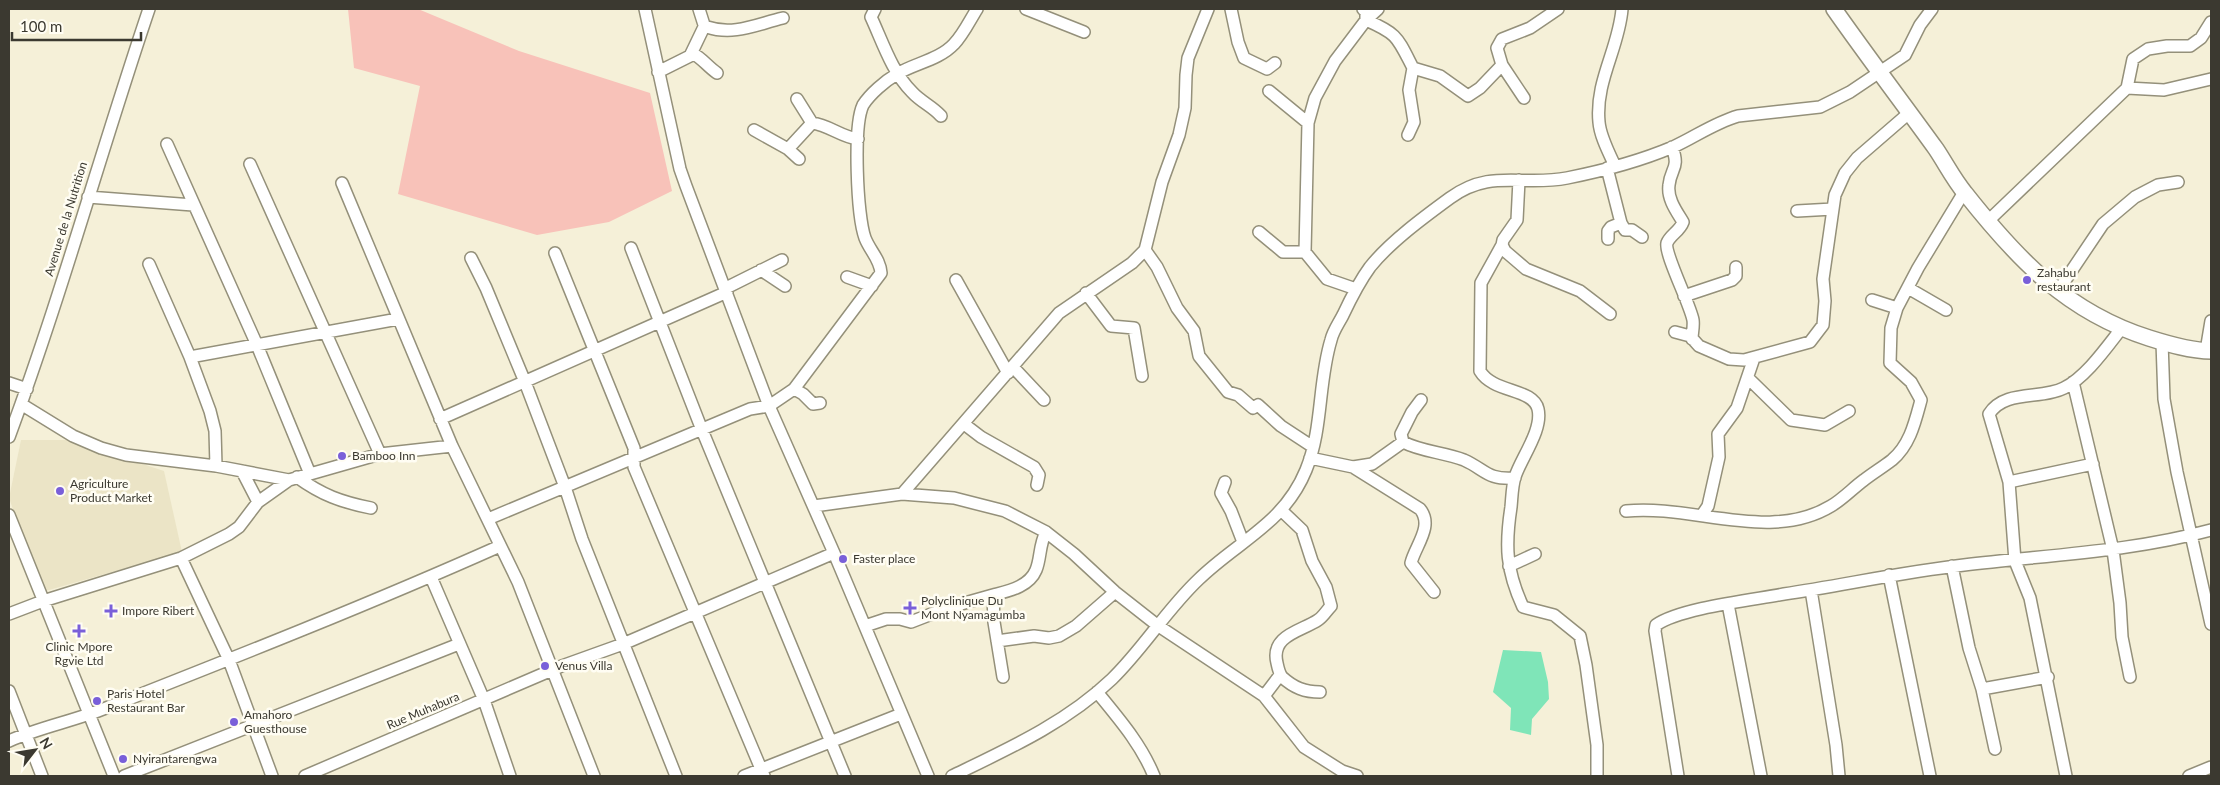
<svg xmlns="http://www.w3.org/2000/svg" width="2220" height="785" font-family="Lato,sans-serif">
  <style>
    .built { fill: #ebe4c6 }
    .green { fill: #f8c2b9 }
    .water { fill: #7fe5b8 }
    .lines { fill: none; stroke-linecap: round; stroke-linejoin: round }
    .minor-casing { stroke: #94907a; stroke-width: 14 }
    .major-casing { stroke: #94907a; stroke-width: 18 }
    .minor { stroke: #fff; stroke-width: 11 }
    .major { stroke: #fff; stroke-width: 15 }
    .poi-dot { fill: #795fd9; stroke: #fffdf3; stroke-width: 2 }
    .labels { text-anchor: middle; stroke-width: 5; stroke-linejoin: round; paint-order: stroke }
    .street-label { font-size: 12px; fill: #3b3930; stroke: #fffdf3 }
    .poi-label { font-size: 12px; fill: #3b3930; stroke: #fffdf3; text-anchor: start }
  </style>
  <rect width="100%" height="100%" fill="#f5f0d8"/>
  <path class="built" d="M21 440H70L164 471 182 552 42 592 9 498Z"/>
  <path class="green" d="M348 9H418L519 51 650 93 672 191 609 222 537 235 398 194 420 86 354 68Z"/>
  <path class="water" d="M1503 650 1541 652 1548 682 1549 699 1532 719 1531 735 1510 730 1511 708 1493 692Z"/>
  <g class="lines">
    <defs>
      <path id="minor" d="M645 9 680 169 686 186 769 406 834 553 928 776
        M699 9 705 28
        M875 9 871 17C883 43 892 72 912 92 921 102 932 106 941 116
        M1026 9 1084 32
        M1231 9 1238 42 1244 58 1267 69 1275 63
        M1363 9 1366 12V20C1398 34 1397 37 1413 68L1440 76 1468 96 1480 88 1502 65 1497 48 1502 39 1530 28 1558 9
        M692 53C702 58 707 66 717 73
        M1502 65 1524 98
        M658 72 690 56 703 29 707 27C734 36 757 24 783 18
        M2127 88 2164 90 2211 79
        M1269 91 1308 123
        M812 123C829 125 841 137 858 139
        M754 130 788 149 799 159
        M1408 135 1414 122 1409 90 1413 68
        M167 144 257 345 310 474
        M1672 147C1680 169 1671 167 1669 185 1667 199 1677 212 1683 222 1680 231 1670 235 1667 243 1664 253 1690 304 1693 320 1694 326 1692 333 1692 339
        M788 149 812 123 797 99
        M250 164 380 454
        M1615 166C1609 153 1600 136 1599 122 1595 81 1619 48 1622 9
        M1607 168 1621 223 1625 230H1632L1642 237
        M1519 180 1517 220 1503 240 1502 245 1505 251 1526 269 1580 291 1610 314
        M342 183 452 446 518 582 594 776
        M88 197 193 205
        M1797 211 1833 209
        M1988 221 2127 88 2133 59 2148 49 2167 46H2190L2201 38 2211 22
        M1259 232 1283 252H1305
        M1608 239V231L1611 227 1621 223
        M1502 245 1481 283 1480 371C1493 393 1533 388 1538 409 1543 430 1521 458 1515 477 1512 486 1512 497 1511 507 1505 546 1506 570 1523 607L1554 615 1580 636 1586 665 1597 745V776
        M631 248 702 430 845 776
        M1145 250 1157 267 1177 308 1194 331 1199 356 1228 392 1238 395 1253 408 1258 405 1281 426 1313 447
        M555 253 634 448V467L764 776
        M471 258 486 288 525 382 565 487 582 539 676 776
        M149 264 190 357 210 411 215 431 216 466
        M761 270 785 286
        M847 277 872 286
        M956 280 1008 373
        M726 288 782 260
        M1908 288 1946 310
        M1356 289 1327 279 1305 252 1308 123 1315 98 1335 61 1366 20 1378 9
        M2058 291 2103 224 2135 197 2158 185 2178 182
        M1086 293 1111 326 1134 328 1142 376
        M1684 296 1732 280 1736 276V267
        M1872 300 1897 308
        M1675 332 1690 336 1699 346 1729 359 1744 360 1810 342 1823 325 1825 301 1823 279 1835 195 1845 173 1857 158 1909 113
        M2162 342 2164 399 2177 472 2211 624
        M2206 351 2211 321
        M190 357 398 319
        M1013 367 1044 400
        M1748 378 1791 420 1825 425 1849 411
        M2073 382 2113 550 2120 603 2122 637 2130 677
        M9 383 27 389
        M794 389 803 394 813 404 820 403
        M21 404 73 436 101 448 126 455 216 466 289 480
        M440 419 727 292
        M964 424 981 437 1034 467 1039 475 1037 485
        M9 437C61 297 101 151 149 9
        M1403 442 1401 434 1412 412 1421 400
        M1310 458 1353 467 1372 464 1403 442C1422 452 1444 452 1464 460 1486 470 1487 480 1515 478
        M1353 467 1420 509C1434 526 1415 546 1411 563L1434 592
        M242 471 258 502
        M297 477C322 495 341 502 371 508
        M1225 482 1221 493 1231 511 1243 542
        M2009 482 2093 464
        M902 494 954 498 1005 511 1046 532 1074 554 1115 592 1157 625 1264 696 1304 747 1342 771 1357 776
        M814 506 902 494 1059 313 1132 263 1145 250 1162 182 1179 135 1185 108 1186 75 1188 58 1208 9
        M1282 511 1302 530 1312 561 1326 587 1331 606C1327 610 1323 617 1318 620 1302 631 1270 635 1277 663 1278 668 1279 673 1282 677 1294 688 1305 692 1320 692
        M1626 511C1692 504 1770 543 1831 506 1843 499 1853 488 1864 480 1873 473 1883 467 1892 460 1910 445 1915 422 1921 400L1911 382 1890 363 1891 328 1897 308 1918 268 1964 192
        M9 515 114 776
        M1702 515 1708 506 1719 457 1718 434 1737 408 1754 358
        M488 519 750 409 769 406 794 389 881 273C880 259 870 251 865 238 857 216 853 126 863 105 870 94 885 81 897 74 915 63 939 60 954 44 963 35 970 20 977 9
        M181 558 229 660 272 776
        M1509 566 1535 554
        M1952 566 1969 648 1982 689 2048 677
        M1889 575 1930 776
        M431 577 484 700 510 776
        M1811 590 1836 745 1839 776
        M1728 604 1761 776
        M9 614 43 601 181 558 229 534 239 527 258 502 289 480 380 454 452 446
        M865 626 886 619H900L911 622 947 608 993 595
        M997 641 1034 636 1049 638 1059 636 1076 626 1115 592
        M1003 677 994 622 993 595C1008 591 1029 587 1036 570 1041 558 1039 545 1046 532
        M1982 689 1995 749
        M9 691 42 776
        M1097 692C1119 719 1141 744 1154 776
        M1264 696 1280 675
        M9 741C40 727 74 721 106 708 238 656 370 604 500 546
        M124 776 459 644
        M305 776 559 667 623 644 834 553
        M744 776 901 714
        M952 776C1008 749 1066 723 1112 679 1143 649 1167 609 1199 579 1238 541 1284 524 1306 470 1323 429 1318 382 1331 340 1333 331 1339 323 1343 315 1351 298 1359 282 1370 267 1390 242 1424 217 1450 198 1491 168 1522 187 1567 178 1602 171 1640 161 1673 147 1695 137 1714 123 1738 116L1820 107 1850 92 1905 55 1920 25 1932 9
        M1678 776 1655 631 1656 625C1680 608 1752 600 1784 594 1844 585 1903 572 1964 565 2047 555 2130 552 2211 530
        M2066 776 2030 598 2015 561 2009 482 1989 414C2005 389 2041 400 2064 388 2086 377 2106 348 2121 329
        M2189 776 2211 767"/>
      <path id="major" d="M1834 9C1867 56 1902 102 1936 149 1946 164 1954 180 1965 193 2017 259 2067 312 2149 338 2168 344 2191 351 2211 351"/>
    </defs>
    <use href="#minor" class="minor-casing"/>
    <use href="#major" class="major-casing"/>
    <use href="#minor" class="minor"/>
    <use href="#major" class="major"/>
  </g>
  <g class="poi-dot">
    <circle cx="2027" cy="280" r="5"/>
    <circle cx="342" cy="456" r="5"/>
    <circle cx="60" cy="491" r="5"/>
    <circle cx="843" cy="559" r="5"/>
    <path d="M907.5 600.5h5v5h5v5h-5v5h-5v-5h-5v-5h5z"/>
    <path d="M108.5 603.5h5v5h5v5h-5v5h-5v-5h-5v-5h5z"/>
    <path d="M76.5 623.5h5v5h5v5h-5v5h-5v-5h-5v-5h5z"/>
    <circle cx="545" cy="666" r="5"/>
    <circle cx="97" cy="701" r="5"/>
    <circle cx="234" cy="722" r="5"/>
    <circle cx="123" cy="759" r="5"/>
  </g>
  <g class="labels">
    <g class="street-label">
      <text transform="translate(66 219) rotate(-73)" y="4">Avenue de la Nutrition</text>
      <text transform="translate(423 711) rotate(-23)" y="4">Rue Muhabura</text>
    </g>
    <g class="poi-label">
      <text x="2037" y="277">Zahabu<tspan x="2037" dy="14">restaurant</tspan></text>
      <text x="352" y="460">Bamboo Inn</text>
      <text x="70" y="488">Agriculture<tspan x="70" dy="14">Product Market</tspan></text>
      <text x="853" y="563">Faster place</text>
      <text x="921" y="605">Polyclinique Du<tspan x="921" dy="14">Mont Nyamagumba</tspan></text>
      <text x="122" y="615">Impore Ribert</text>
      <text x="79" y="651" text-anchor="middle">Clinic Mpore<tspan x="79" dy="14">Rgvie Ltd</tspan></text>
      <text x="555" y="670">Venus Villa</text>
      <text x="107" y="698">Paris Hotel<tspan x="107" dy="14">Restaurant Bar</tspan></text>
      <text x="244" y="719">Amahoro<tspan x="244" dy="14">Guesthouse</tspan></text>
      <text x="133" y="763">Nyirantarengwa</text>
    </g>
  </g>
  <rect width="2220" height="785" fill="none" stroke="#3b3930" stroke-width="20"/>
  <g transform="translate(35 750) rotate(59)" stroke="#fffdf3" stroke-width="4" paint-order="stroke">
  <path d="M0-4L9 19L0 12L-9 19Z" fill="#3b3930"/>
  <text y="-8" font-size="14" font-weight="bold" text-anchor="middle" fill="#3b3930">N</text>
  </g>
  <path d="M12 32v8h129v-8" fill="none" stroke="#3b3930" stroke-width="2.5"/>
  <text x="20" y="32" font-size="15" fill="#3b3930" stroke="#fffdf3" stroke-width="4" paint-order="stroke">100 m</text>
</svg>
